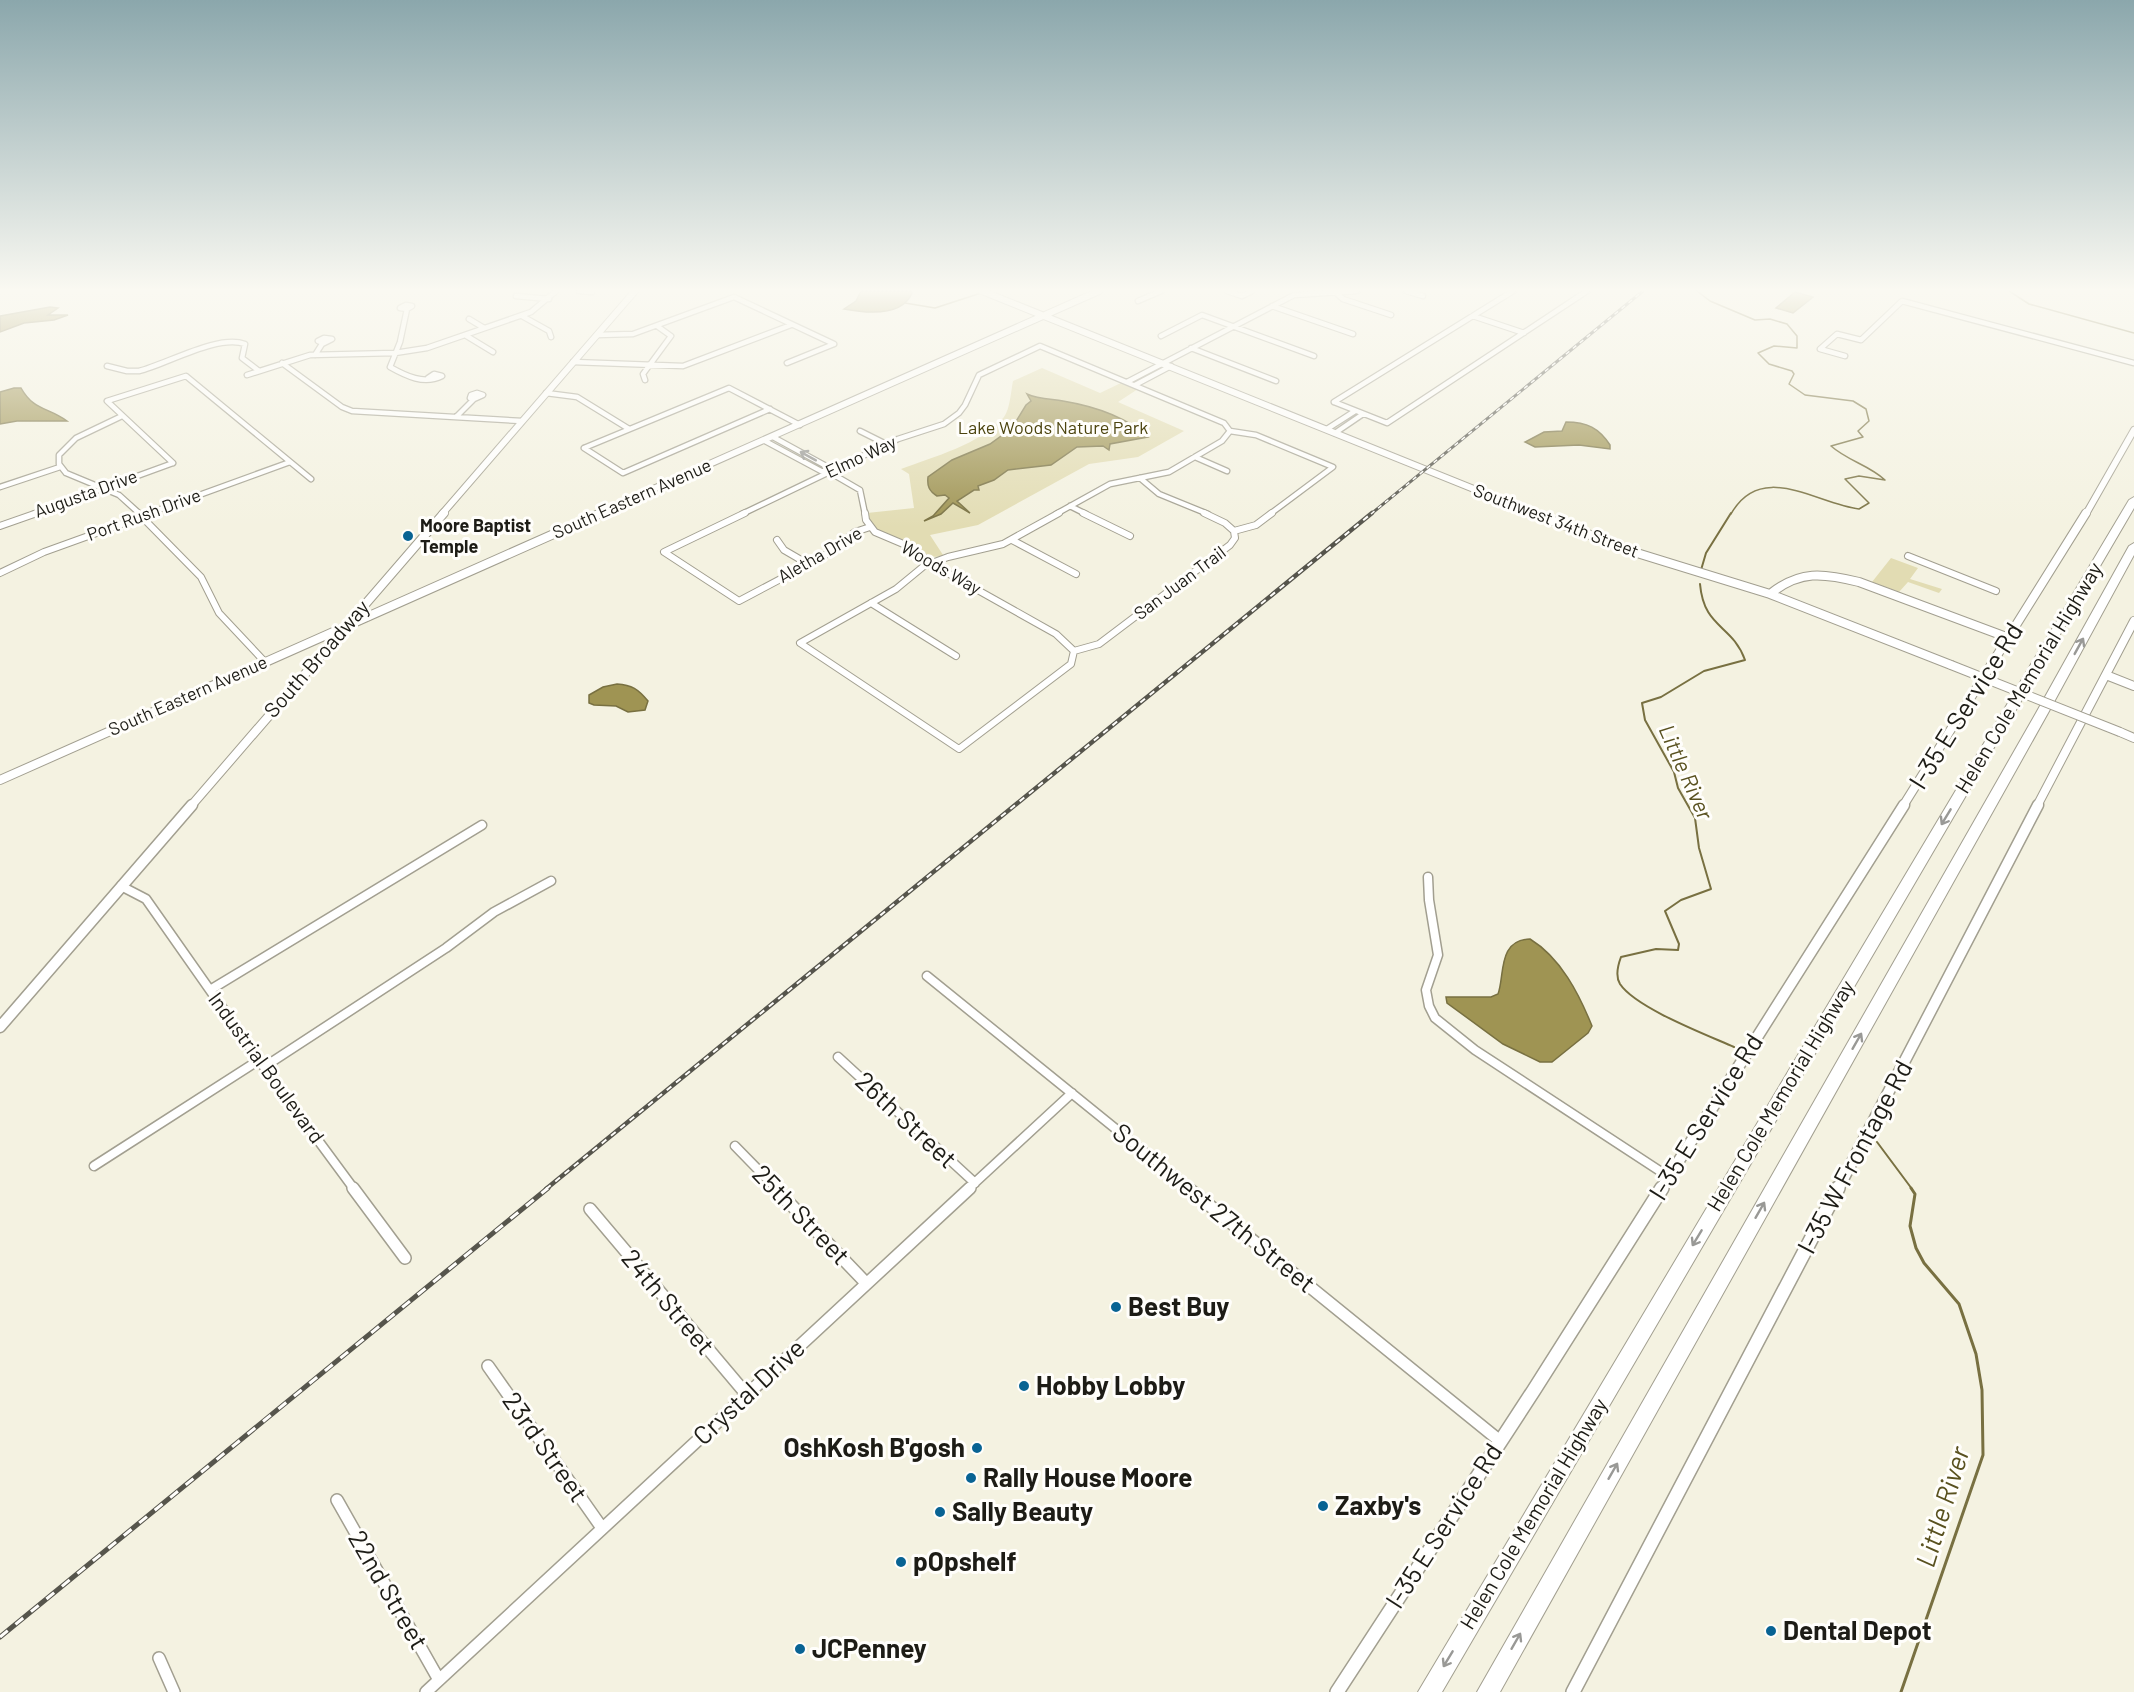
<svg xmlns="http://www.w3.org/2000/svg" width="2134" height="1692" font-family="Barlow,sans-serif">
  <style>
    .green { fill: #e2dcb3 }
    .water { fill: #9f9453; stroke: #787041; stroke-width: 1.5 }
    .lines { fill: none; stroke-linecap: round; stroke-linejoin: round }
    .stream-far2 { stroke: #787041; stroke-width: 1.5 }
    .stream-far1 { stroke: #787041; stroke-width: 2 }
    .stream { stroke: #787041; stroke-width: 3 }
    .minor-far3-casing { stroke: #a29f90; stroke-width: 7 }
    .minor-far2-casing { stroke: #a29f90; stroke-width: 8 }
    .minor-far1-casing { stroke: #a29f90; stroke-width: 11 }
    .minor-casing { stroke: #a29f90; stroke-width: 14 }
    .tertiary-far3-casing { stroke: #a29f90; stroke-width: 8 }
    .tertiary-far2-casing { stroke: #a29f90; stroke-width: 10 }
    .tertiary-far1-casing { stroke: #a29f90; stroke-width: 13 }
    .tertiary-casing { stroke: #a29f90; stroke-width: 16 }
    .motorway-casing { stroke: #a29f90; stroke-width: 2 }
    .minor-far3 { stroke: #fff; stroke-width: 4.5 }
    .minor-far2 { stroke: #fff; stroke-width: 6 }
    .minor-far1 { stroke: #fff; stroke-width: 8 }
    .minor { stroke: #fff; stroke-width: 11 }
    .tertiary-far3 { stroke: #fff; stroke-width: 6 }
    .tertiary-far2 { stroke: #fff; stroke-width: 8 }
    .tertiary-far1 { stroke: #fff; stroke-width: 10 }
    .tertiary { stroke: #fff; stroke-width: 13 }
    .motorway { fill: #fff; fill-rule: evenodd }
    .rail-far2-casing { stroke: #56554c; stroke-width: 3 }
    .rail-far1-casing { stroke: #56554c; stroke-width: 4.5 }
    .rail-casing { stroke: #56554c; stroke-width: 5 }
    .rail-far2 { stroke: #fffefb; stroke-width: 1.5; stroke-dasharray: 4.5; stroke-linecap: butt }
    .rail-far1 { stroke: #fffefb; stroke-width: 2; stroke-dasharray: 6; stroke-linecap: butt }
    .rail { stroke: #fffefb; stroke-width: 3; stroke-dasharray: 10; stroke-linecap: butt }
    .tertiary-bridge-casing { stroke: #a29f90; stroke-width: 10; stroke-linecap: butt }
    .tertiary-bridge { stroke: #fff; stroke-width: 8 }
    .oneway { stroke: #999996 }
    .poi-dot { fill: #086393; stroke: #fffefb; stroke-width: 2 }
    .labels { text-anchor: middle; stroke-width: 6; stroke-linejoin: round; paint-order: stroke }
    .far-park-label { font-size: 18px; fill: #4c440f; stroke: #fffefb }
    .far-street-label { font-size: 18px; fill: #1d1c16; stroke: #fffefb }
    .far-poi-label { font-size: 18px; font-weight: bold; fill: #1d1c16; stroke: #fffefb; text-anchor: start }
    .street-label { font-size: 21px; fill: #1d1c16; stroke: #fffefb }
    .water-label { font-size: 22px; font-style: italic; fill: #59511f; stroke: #fffefb }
    .near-street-label { font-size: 26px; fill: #1d1c16; stroke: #fffefb }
    .near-poi-label { font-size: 26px; font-weight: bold; fill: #1d1c16; stroke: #fffefb; text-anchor: start }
    .near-water-label { font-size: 27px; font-style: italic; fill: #59511f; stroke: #fffefb }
  </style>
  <rect width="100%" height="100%" fill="#f4f2e1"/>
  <path class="green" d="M1042 368 1100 393 1123 382 1138 389 1118 402 1184 431 1138 457 1089 464 978 525 930 535 943 555C929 561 924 551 913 546 894 537 874 536 867 513L914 508 909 474 901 469C933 457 981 444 1004 417 1010 409 1011 391 1013 381Z
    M1891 558 1918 568 1910 579 1942 589 1939 593 1908 582 1899 592 1872 582Z"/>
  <path class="water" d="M861 291H910L912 293C902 317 865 313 844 309L856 301Z
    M1795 292 1813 297 1793 313 1776 308Z
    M50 307 58 308 48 315H68L54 320 24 323 0 332V316Z
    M14 388H21C34 411 48 407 67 421H17L0 424V392Z
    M1027 394C1038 399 1051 399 1063 401 1093 406 1125 416 1148 437L1110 444 1109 450 1103 446 1077 447 1051 465 1008 470 994 480 978 486 979 490H974L957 501 970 513 953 503 941 514 924 521 933 516 949 498 945 495 937 496C929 491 927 486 928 477L952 460 990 444 1012 428 1026 405 1031 401Z
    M1566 422C1587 422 1599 428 1610 445V449L1579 445 1535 447 1525 442 1544 432 1562 431Z
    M617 684C632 685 638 689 648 701L645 710 628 712 616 706 594 705 589 703V695L603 687Z
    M1530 939C1561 958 1579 994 1592 1026L1588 1033 1552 1062H1540L1503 1044 1447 1003 1446 997H1491L1498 994C1505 976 1497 940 1530 939Z"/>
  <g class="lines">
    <path class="stream-far2" d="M1697 291 1710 301 1755 320 1770 319 1787 324 1797 336V348L1774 346 1758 353 1769 364 1792 371 1794 374 1789 384 1805 395 1853 401 1866 409 1869 421 1858 431 1863 437 1831 446C1848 461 1869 465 1885 480L1859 476 1845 479 1869 503 1859 509C1817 504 1761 460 1731 514
      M2009 291 2029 304 2134 333
      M905 303 935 308 981 293"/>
    <path class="stream-far1" d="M1701 570 1706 553 1731 513
      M1700 584C1704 629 1732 624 1745 660L1704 671 1661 697 1642 703 1645 720 1674 772 1678 788 1695 818 1699 848 1711 889 1681 900 1665 911 1679 944 1678 950 1656 949 1621 957C1618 965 1615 976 1620 984 1636 1008 1707 1035 1734 1047
      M1877 1142 1912 1189"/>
    <path class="stream" d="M1901 1692 1983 1455 1982 1390 1976 1354 1959 1304 1924 1263 1916 1248 1910 1226 1915 1194 1911 1188"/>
    <defs>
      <path id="minor-far3" d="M579 291 592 292
        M1227 291 1242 296 1252 291
        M1406 291 1423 296
        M1335 292 1343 299 1391 315
        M516 296 549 299
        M1138 301 1161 291
        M406 305 412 306 407 309 400 308Z
        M1272 306 1353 334
        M407 309 400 342 390 367C406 376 424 385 442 376L434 374 428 378
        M522 316 549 331 551 337
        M1473 316 1524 333
        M469 319 484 328
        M465 335 493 352
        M597 335 633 334 734 297 834 344
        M1161 336 1202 315 1314 356
        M1191 348 1276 381
        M315 355 322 344 332 339 324 338 318 341 324 343
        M1845 356 1820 349 1837 334 1861 340 1902 301 2134 363
        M573 362 683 366 791 325
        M282 363 342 407 352 411 522 421
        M787 363 834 344
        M107 366 127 371H139C167 364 218 334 245 344L242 358 259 371
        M247 375 310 355 395 353 427 348 531 312 556 291
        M645 380 643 374 671 336 657 326
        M1127 382 1294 295 1357 291
        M1135 385 1171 366
        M477 393 483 395 474 399 470 398 471 395Z
        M546 393 577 397 629 429
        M1334 402 1387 423 1587 291
        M1334 402 1513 291
        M122 416 76 438 59 455V464L66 473 119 495 140 514
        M456 417 474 399
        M1327 429 1355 411
        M860 431 886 444
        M1335 433 1363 414
        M765 441 821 471 829 472 828 467 773 437
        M584 448 729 388 800 425
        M584 448 623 473 770 409
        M1195 457 1227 471
        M173 463 107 401 186 376 311 479
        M829 472 860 490 865 514
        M1140 478 1159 494 1208 514
        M0 487 60 467
        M1070 506 1086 514
        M33 514 173 463
        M147 514 290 462
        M742 514 898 439 944 424 959 413 965 405 979 375 1040 346 1224 423 1230 431 1256 435 1333 467 1270 514
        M1056 514 1110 484 1169 472 1222 441 1230 431"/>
      <path id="minor-far2" d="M138 513 201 577 219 613 265 662
        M745 513 664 552 739 601 824 556 855 532 870 527
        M865 513 866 520 875 532 908 546 942 570 1056 634 1074 651
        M1059 513 1003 544 948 557 924 566 896 589 800 643 959 749 1071 664 1074 651
        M1083 513 1130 536
        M1204 513 1225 523 1234 531
        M0 526 37 513
        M777 540 784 550 808 564
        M1012 540 1076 574
        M1908 556 1996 591
        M0 573 44 552 152 513
        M871 603 956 656
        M1074 651 1099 644 1230 545 1235 538 1234 531 1256 525 1272 513"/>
      <path id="minor-far1" d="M1428 877 1429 900 1438 955 1426 990 1429 1006 1435 1018 1475 1050 1669 1177
        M121 886 146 899 264 1067 354 1189
        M927 976 1190 1189
        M210 990 482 825
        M838 1057 975 1183
        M264 1067 446 948 494 912 551 881
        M735 1146 777 1189
        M94 1166 259 1060
        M968 1189 1072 1093"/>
      <path id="minor" d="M353 1188 405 1258
        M775 1188 866 1283
        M1188 1188 1500 1441
        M590 1209 747 1395
        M488 1366 602 1528
        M337 1500 439 1680
        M159 1658 174 1692
        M426 1692 970 1188"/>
      <path id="tertiary-far3" d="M982 291 1536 514
        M442 514 635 291
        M597 514 1099 291
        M2086 514 2134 430"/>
      <path id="tertiary-far2" d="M1533 513 1637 553 1770 594 1951 665
        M1770 594C1800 570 1823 573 1859 582L2009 638
        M2106 675 2134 686
        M2120 732 2134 738
        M0 780 601 513
        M191 806 444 513
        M1903 806 2086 513
        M2037 806 2134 621"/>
      <path id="tertiary-far1" d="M0 1027 192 805
        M1661 1189 1904 805
        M1838 1189 2038 805"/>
      <path id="tertiary" d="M1337 1692 1534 1390 1662 1188
        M1573 1692 1838 1188"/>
      <path id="motorway" d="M2134 497V508L1442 1692H1418L2129 500Z
        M2134 543V555L2048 713 1500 1692H1477L2036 713 2129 546Z"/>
    </defs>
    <use href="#minor-far3" class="minor-far3-casing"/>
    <use href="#minor-far2" class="minor-far2-casing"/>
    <use href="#minor-far1" class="minor-far1-casing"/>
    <use href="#minor" class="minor-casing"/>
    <use href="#tertiary-far3" class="tertiary-far3-casing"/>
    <use href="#tertiary-far2" class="tertiary-far2-casing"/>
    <use href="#tertiary-far1" class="tertiary-far1-casing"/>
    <use href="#tertiary" class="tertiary-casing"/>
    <use href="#motorway" class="motorway-casing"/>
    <use href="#minor-far3" class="minor-far3"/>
    <use href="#minor-far2" class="minor-far2"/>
    <use href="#minor-far1" class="minor-far1"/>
    <use href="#minor" class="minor"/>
    <use href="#tertiary-far3" class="tertiary-far3"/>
    <use href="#tertiary-far2" class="tertiary-far2"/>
    <use href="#tertiary-far1" class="tertiary-far1"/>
    <use href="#tertiary" class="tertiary"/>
    <use href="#motorway" class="motorway"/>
    <defs>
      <path id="rail-far2" d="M1371 514 1643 291"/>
      <path id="rail-far1" d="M546 1189 1372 513"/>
      <path id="rail" d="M0 1637 548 1188"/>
    </defs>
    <use href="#rail-far2" class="rail-far2-casing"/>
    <use href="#rail-far1" class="rail-far1-casing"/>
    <use href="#rail" class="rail-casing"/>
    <use href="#rail-far2" class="rail-far2"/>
    <use href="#rail-far1" class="rail-far1"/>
    <use href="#rail" class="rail"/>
    <defs>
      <path id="tertiary-bridge" d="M1951 665 2120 732"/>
    </defs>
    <use href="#tertiary-bridge" class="tertiary-bridge-casing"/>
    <use href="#tertiary-bridge" class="tertiary-bridge"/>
  </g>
  <defs><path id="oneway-shaft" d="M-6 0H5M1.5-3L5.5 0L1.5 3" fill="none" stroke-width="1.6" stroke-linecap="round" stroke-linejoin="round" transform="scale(1.5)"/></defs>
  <g class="oneway">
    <use href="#oneway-shaft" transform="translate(808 456) rotate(-151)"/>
    <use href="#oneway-shaft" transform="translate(2079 646) rotate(-61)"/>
    <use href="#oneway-shaft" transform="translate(1946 817) rotate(121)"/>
    <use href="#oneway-shaft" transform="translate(1857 1041) rotate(-60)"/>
    <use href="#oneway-shaft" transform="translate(1760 1210) rotate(-60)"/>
    <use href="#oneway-shaft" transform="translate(1697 1238) rotate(121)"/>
    <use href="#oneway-shaft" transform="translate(1613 1471) rotate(-60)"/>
    <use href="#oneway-shaft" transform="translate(1516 1641) rotate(-60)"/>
    <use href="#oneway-shaft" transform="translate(1448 1659) rotate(121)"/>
  </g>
  <linearGradient id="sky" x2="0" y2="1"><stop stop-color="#8ba7ac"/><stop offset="0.55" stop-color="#faf9f2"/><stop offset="1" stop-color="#faf9f2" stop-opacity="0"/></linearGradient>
  <rect width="2134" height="528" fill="url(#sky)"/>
  <g class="poi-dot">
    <circle cx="408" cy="536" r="6"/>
    <circle cx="1116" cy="1307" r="6"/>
    <circle cx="1024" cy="1386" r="6"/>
    <circle cx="977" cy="1448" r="6"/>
    <circle cx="971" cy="1478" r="6"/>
    <circle cx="1323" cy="1506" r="6"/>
    <circle cx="940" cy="1512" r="6"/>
    <circle cx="901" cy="1562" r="6"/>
    <circle cx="1771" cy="1631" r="6"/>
    <circle cx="800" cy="1649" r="6"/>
  </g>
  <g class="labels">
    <g class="far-park-label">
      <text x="1053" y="434">Lake Woods Nature Park</text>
    </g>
    <g class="far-street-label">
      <text transform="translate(861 457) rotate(-25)" y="6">Elmo Way</text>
      <text transform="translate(86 494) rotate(-20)" y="6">Augusta Drive</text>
      <text transform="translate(632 499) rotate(-24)" y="6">South Eastern Avenue</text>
      <text transform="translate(144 515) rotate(-20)" y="6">Port Rush Drive</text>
      <text transform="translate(1556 521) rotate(21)" y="6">Southwest 34th Street</text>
      <text transform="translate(820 555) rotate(-30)" y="6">Aletha Drive</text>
      <text transform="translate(941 568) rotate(30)" y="6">Woods Way</text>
      <text transform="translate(1180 583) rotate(-37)" y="6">San Juan Trail</text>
      <text transform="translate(188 696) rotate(-24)" y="6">South Eastern Avenue</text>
    </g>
    <g class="far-poi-label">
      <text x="420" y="532">Moore Baptist<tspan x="420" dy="21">Temple</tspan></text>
    </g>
    <g class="street-label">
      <text transform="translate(317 659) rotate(-49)" y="7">South Broadway</text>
      <text transform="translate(2029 678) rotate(-59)" y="7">Helen Cole Memorial Highway</text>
      <text transform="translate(266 1068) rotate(54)" y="7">Industrial Boulevard</text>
      <text transform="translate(1781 1096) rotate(-59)" y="7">Helen Cole Memorial Highway</text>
      <text transform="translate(1534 1514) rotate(-59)" y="7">Helen Cole Memorial Highway</text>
    </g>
    <g class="water-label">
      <text transform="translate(1686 772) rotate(66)" y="8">Little River</text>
    </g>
    <g class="near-street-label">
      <text transform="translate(1966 706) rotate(-58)" y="9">I-35 E Service Rd</text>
      <text transform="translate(1706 1117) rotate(-58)" y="9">I-35 E Service Rd</text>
      <text transform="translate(906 1120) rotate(43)" y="9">26th Street</text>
      <text transform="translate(1855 1157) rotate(-62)" y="9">I-35 W Frontage Rd</text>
      <text transform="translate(1214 1208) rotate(39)" y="9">Southwest 27th Street</text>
      <text transform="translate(801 1215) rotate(46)" y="9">25th Street</text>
      <text transform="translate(668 1302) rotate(50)" y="9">24th Street</text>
      <text transform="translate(749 1392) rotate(-43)" y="9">Crystal Drive</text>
      <text transform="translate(545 1447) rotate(55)" y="9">23rd Street</text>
      <text transform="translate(1444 1526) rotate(-57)" y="9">I-35 E Service Rd</text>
      <text transform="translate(388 1590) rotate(60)" y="9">22nd Street</text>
    </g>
    <g class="near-poi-label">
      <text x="1128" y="1316">Best Buy</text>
      <text x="1036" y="1395">Hobby Lobby</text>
      <text x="965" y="1457" text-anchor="end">OshKosh B'gosh</text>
      <text x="983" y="1487">Rally House Moore</text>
      <text x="1335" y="1515">Zaxby's</text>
      <text x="952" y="1521">Sally Beauty</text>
      <text x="913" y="1571">pOpshelf</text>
      <text x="1783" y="1640">Dental Depot</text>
      <text x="812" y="1658">JCPenney</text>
    </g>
    <g class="near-water-label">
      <text transform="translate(1943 1507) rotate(-73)" y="9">Little River</text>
    </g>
  </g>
</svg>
